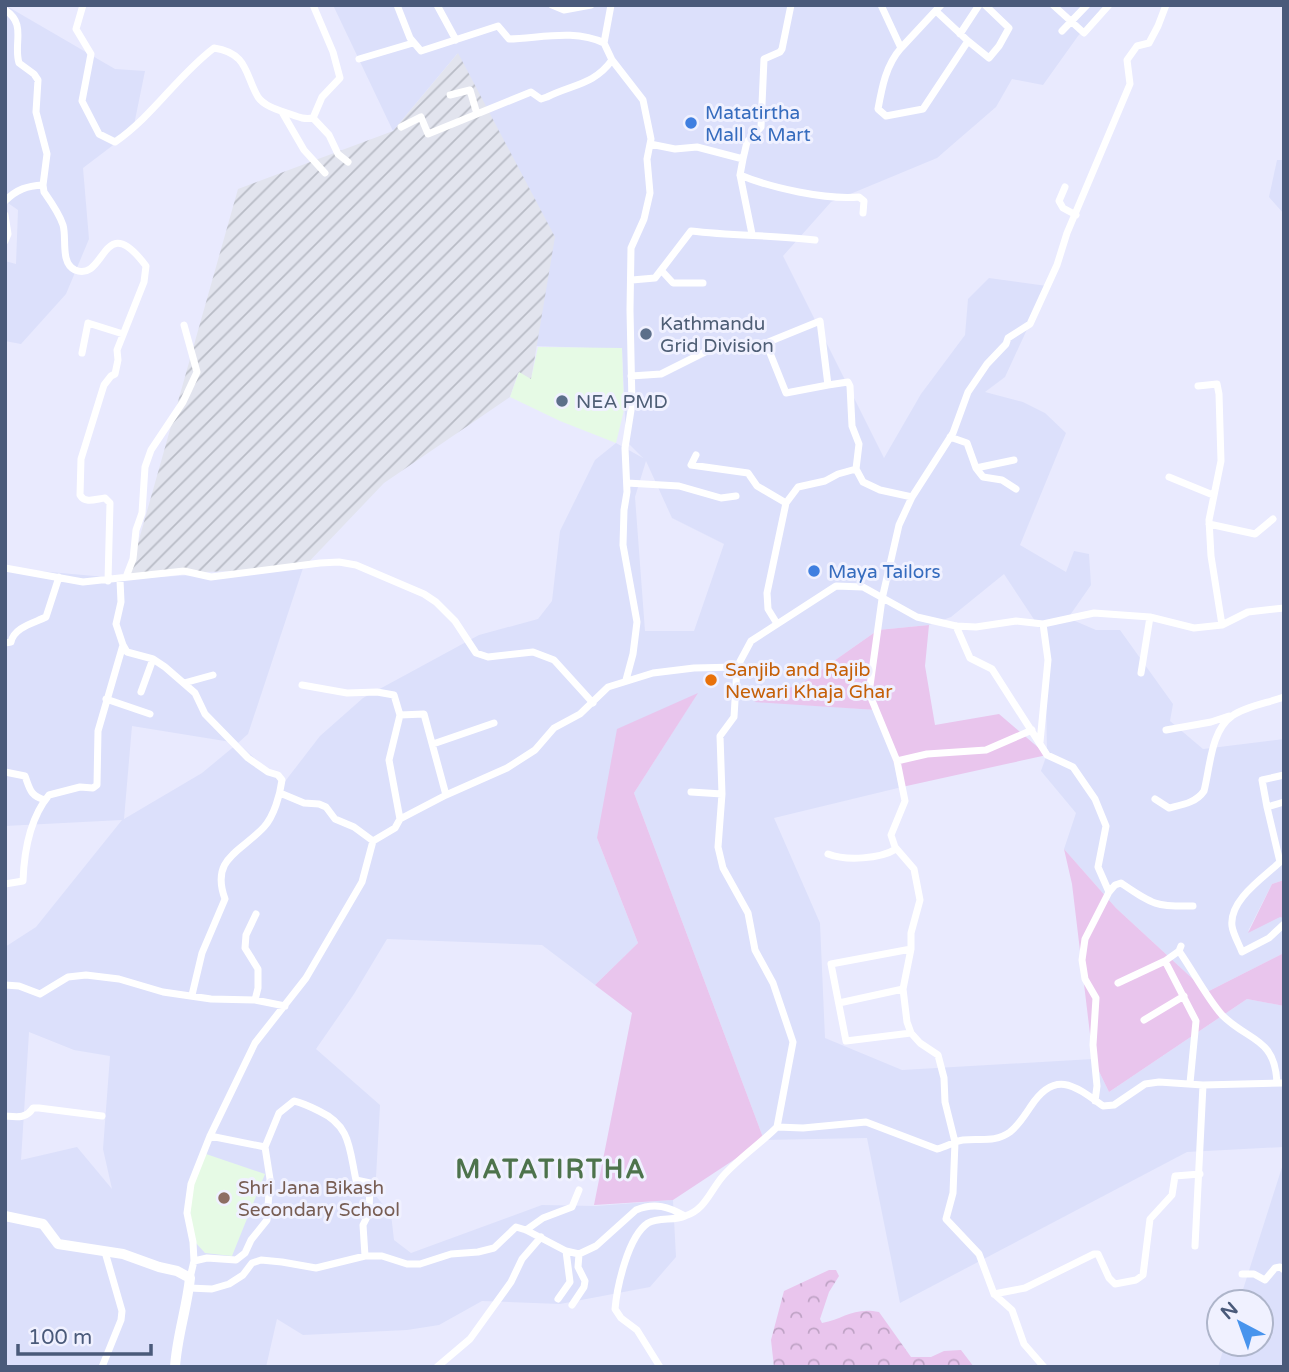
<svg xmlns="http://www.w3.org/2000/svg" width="1289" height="1372" font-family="'Varela Round',sans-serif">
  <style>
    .residential { fill: #dce0fb; fill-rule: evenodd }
    .industrial { fill: url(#industrial-furrows) }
    .education { fill: #e6fae5 }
    .green { fill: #e9c5ed }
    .forest { fill: url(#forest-crowns) }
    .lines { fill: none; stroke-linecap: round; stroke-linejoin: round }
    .street { stroke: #fff; stroke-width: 7 }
    .secondary { stroke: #fff; stroke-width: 10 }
    .shop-dot { fill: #3f7fe0; stroke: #f0f1ff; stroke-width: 2.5 }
    .service-dot { fill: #5c6f8a; stroke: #f0f1ff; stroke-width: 2.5 }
    .food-dot { fill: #e8710a; stroke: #f0f1ff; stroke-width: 2.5 }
    .education-dot { fill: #8d6e63; stroke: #f0f1ff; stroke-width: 2.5 }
    .labels { text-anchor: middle; stroke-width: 6; stroke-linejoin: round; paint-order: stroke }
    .shop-label { font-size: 19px; fill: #366cbe; stroke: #f0f1ff; text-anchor: start }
    .service-label { font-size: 19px; fill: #4e5e75; stroke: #f0f1ff; text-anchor: start }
    .food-label { font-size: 19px; fill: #c56008; stroke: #f0f1ff; text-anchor: start }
    .education-label { font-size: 19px; fill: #785e54; stroke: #f0f1ff; text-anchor: start }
    .district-label { font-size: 26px; font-weight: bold; letter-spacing: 2px; fill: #4d734c; stroke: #f0f1ff }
  </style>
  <defs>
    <pattern id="industrial-furrows" width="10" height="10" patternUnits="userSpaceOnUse" patternTransform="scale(1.75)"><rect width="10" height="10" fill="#e2e4ee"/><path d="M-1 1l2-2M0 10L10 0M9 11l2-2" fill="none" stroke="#b9bcc6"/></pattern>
    <pattern id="forest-crowns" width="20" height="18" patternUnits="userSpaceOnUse" patternTransform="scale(1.75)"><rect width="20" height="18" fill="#e9c5ed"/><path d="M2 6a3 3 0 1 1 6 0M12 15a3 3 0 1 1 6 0" fill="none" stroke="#bfa3c5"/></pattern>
  </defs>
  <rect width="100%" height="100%" fill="#e9eafe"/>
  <path class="residential" d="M5 5 115 69 145 71 133 130 83 168 89 239 66 294 21 344 5 341V261L16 264 18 210 5 201Z
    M333 5H610L606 45 613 5H1108L1078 36 1043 85 1012 79 996 107 937 158 831 202 783 256 884 458 921 394 965 335 968 299 989 278 1047 286 1005 377 985 392 1023 402 1045 413 1066 433 1020 545 1066 572 1074 551 1089 554 1091 585 1068 618 1096 630H1120L1173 704 1170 721 1203 749 1284 739V880L1272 884 1248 931 1280 916 1284 918V953L1207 992 1116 908 1064 849 1076 813 1041 771 1047 754 1045 636 1004 574 951 617 929 625 878 630 804 682 756 701 876 710 902 787 774 818 820 923 825 1038 902 1070 1093 1059 1109 1092 1247 999 1284 1006V1147L1187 1152 900 1303 867 1138 764 1140 634 793 697 694 597 838 638 943 595 985 542 945 387 939 354 994 316 1049 380 1105 375 1195 391 1214 394 1240 411 1253 542 1205 596 1206 673 1200 676 1257 650 1287 560 1304 482 1301 439 1325 407 1330 303 1335 277 1319 266 1367H5V947L36 927 122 820 5 826V568L128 579 303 568 248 734 238 743 283 784 320 736 363 698 479 635 538 619 552 601 560 531 595 460 616 443 643 458 626 441 622 349 536 346 457 54 393 131ZM646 461 672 518 724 544 694 631H645L635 497ZM132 726 237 743V744L202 773 124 819ZM29 1032 74 1050 110 1056 103 1149 112 1189 77 1147 21 1160Z
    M1277 160H1284V214L1269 197Z
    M1284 1161V1367H1218L1225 1344H1261V1302H1239Z"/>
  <path class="industrial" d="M458 53 555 237 531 380 518 373 510 397 384 483 303 568 129 575 238 189 393 131Z"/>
  <path class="education" d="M538 347 622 348 624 410 616 443 560 421 510 397 519 372 531 379Z
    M206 1154 265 1174 232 1256 205 1253 195 1242 190 1211 193 1184Z"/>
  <path class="green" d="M929 625 925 666 935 725 999 714 1047 755 902 787 876 710 754 702 804 682 878 630Z
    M698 693 634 793 764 1140 673 1200 594 1205 632 1013 595 985 638 943 597 838 617 729Z
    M1064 849 1116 908 1207 992 1284 953V1006L1247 999 1109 1092 1093 1059 1072 884Z
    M1284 880V918L1280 917 1248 933 1272 884Z"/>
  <path class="forest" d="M829 1270H836L839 1276 829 1292 820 1319 822 1323C844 1319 853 1307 879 1312L911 1357H931L944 1351 961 1350 974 1367H774L771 1340 784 1291Z"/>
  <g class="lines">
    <path class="street" d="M83 5 76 29 91 54 82 101 99 134 115 142C153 116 177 76 214 48 248 53 245 75 258 97 264 106 278 110 287 113 296 116 303 120 313 118L322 97 340 78 333 52 313 5
      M397 5 410 38 421 51 498 26 509 39C541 38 575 29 604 43
      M437 5 456 40
      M552 5 564 10 591 5
      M611 5 604 43 612 60 643 100 651 139 647 159 650 193 644 219 631 248 630 310 632 404 625 448 627 492 624 510 623 545 637 622 633 654 626 680
      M881 5 901 48C886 65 882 87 878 109L886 116 923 109 968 41 937 12
      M1053 5 1084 33 1109 5
      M5 10C27 24 13 43 19 63L34 74 38 80 36 112 47 154 43 185C27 186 17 189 5 201
      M1062 31 1087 5
      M960 34 979 5
      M968 41 989 58 999 46 1009 28 985 5
      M901 48 941 5
      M359 59 413 43
      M450 95 470 90 477 114
      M282 112 304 150 325 173
      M313 118 329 135 338 154 348 162
      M401 127 421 117 428 134 531 92 541 99 547 97C573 84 594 85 612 60
      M650 144 675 149 697 147 743 159 747 142 761 127 764 59 780 52 782 49 791 5
      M743 159 740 175 752 234
      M740 175C771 188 826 200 859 197L864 201 863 213
      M43 185 44 192C51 202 59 213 63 225 67 238 60 263 75 270 106 283 102 207 146 266L144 282 117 350 118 360 115 374 111 376 104 385 81 459 80 495C85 504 96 499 105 498L110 503 108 581
      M1065 187 1059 201 1063 208 1076 215
      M5 215 8 234 5 241
      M661 270 673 283H703
      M632 280 655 278 691 231C733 236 774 235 815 240
      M766 343 786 393 828 385
      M82 353 88 323 123 334
      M631 376 661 374 709 350 766 343 820 321 828 385 848 382 850 386 852 426 859 444 856 469 863 482 880 490 912 497
      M1198 386 1217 384 1219 394 1221 461 1209 520 1211 556 1222 625
      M950 437 967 443 976 468 983 477 1002 480 1016 489
      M696 455 691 465 748 473 757 486 786 503
      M976 468 1014 460
      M1169 477 1213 495
      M627 483 679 486 721 498 736 496
      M1209 524 1255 534 1273 519
      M5 568 83 582 184 571 211 577 320 563 339 562 356 565 424 594 436 602 455 621 476 653 488 657 533 652 554 660 593 703
      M126 577 133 559 136 530 142 513 145 467 151 450 183 402 197 372 184 325
      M776 622 768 609 767 593 786 503 798 487 825 481 838 474 856 469
      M956 626 970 658 992 669 1047 755 1073 767 1095 799 1106 826 1098 867 1109 892
      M5 643 11 642C14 627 34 623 46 617L59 577
      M123 645 127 652 153 659 165 667 195 693 205 714 248 758 268 772 278 775 282 780C280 795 274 816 264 827 241 852 210 858 225 899L202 953 192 995
      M1141 673 1150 617
      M184 683 213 675
      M302 685 347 693 377 692 394 695 400 715 389 760 400 819
      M141 692 153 659
      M106 699 150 714
      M400 715 424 714 446 795
      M1166 730 1211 722 1229 716
      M1040 742 1048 660 1043 624
      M433 744 494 723
      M897 761 927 754 986 750 1032 730
      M5 772 25 776C30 789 30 796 45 800
      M691 792 722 794
      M280 793 304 803 319 804 326 807 335 819 354 827 373 841
      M1155 799 1169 808C1181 805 1196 803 1204 791 1210 768 1211 730 1232 716 1246 706 1268 703 1284 697
      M1267 807 1262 780 1284 775
      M828 854C846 861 880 859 896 849
      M1284 861 1280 862C1263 878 1229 900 1232 926 1233 934 1239 944 1242 952L1269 938 1284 924
      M1280 862 1267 807 1284 802
      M5 884 23 881C24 853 30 818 49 795L80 787 93 788 97 785 98 731 123 645 116 624 121 602 120 580
      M911 949 831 964 846 1041 911 1033
      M1179 951C1193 971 1207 998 1222 1015 1249 1042 1275 1037 1277 1083
      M1165 961 1179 951 1181 946
      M1118 983 1165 961 1196 1021 1190 1083
      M5 985 19 986 40 994 68 977 86 975 119 979 163 992 211 999 255 1000 285 1006
      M255 1000 258 988V969L245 948 246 935 256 914
      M839 1003 903 989
      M1144 1020 1184 996
      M1095 1101 1097 1086 1093 1045 1096 998 1085 979 1082 960 1085 939 1109 892 1115 885 1121 883C1152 904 1155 907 1193 906
      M5 1116C17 1117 26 1119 33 1108H39L102 1116
      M777 1127 793 1042 773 983 755 950 748 913 723 868 718 847 722 794 720 736 734 717 737 667 751 641 836 586 863 587 917 617 956 626 976 627 1016 621 1043 624 1094 613 1150 617 1194 628 1222 625 1248 612 1284 608
      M210 1136 265 1147 279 1113 294 1101C303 1103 311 1107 319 1111 351 1126 349 1148 356 1180L370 1183 369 1213 363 1225 365 1256
      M526 1230 543 1218 572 1207 579 1190
      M1195 1246 1203 1085
      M194 1261 207 1258 236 1260 245 1253 251 1240 267 1220 270 1179 265 1147
      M1242 1274H1254L1265 1280 1275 1268 1280 1267 1284 1270
      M190 1278 194 1261 193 1242 187 1213 191 1184 210 1136 255 1043 306 978 362 882 373 841 395 828 400 819 446 795 507 768 535 750 554 728 580 714 608 687 653 673 694 668 737 667
      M189 1288 212 1289 229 1284 243 1275 252 1263 261 1260 282 1262 316 1268 365 1256H382L407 1264H420L451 1254 478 1252 494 1248 516 1227 526 1230 566 1251 579 1254 596 1246 636 1210C655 1202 669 1207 685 1216 705 1210 710 1191 723 1176 739 1158 760 1144 777 1127L803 1128 866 1122 937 1149C947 1147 954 1141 963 1140 980 1138 995 1143 1010 1132 1019 1125 1025 1115 1031 1106 1055 1070 1074 1085 1103 1106L1114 1105 1145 1084 1159 1082 1203 1085 1284 1083
      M994 1294 1025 1288 1094 1254H1098L1109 1278 1115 1284 1136 1280 1143 1275 1150 1219 1172 1195 1175 1176 1200 1174
      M558 1299 570 1282 566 1251
      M572 1305 584 1287 585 1281 578 1267 579 1254
      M102 1367 121 1320 122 1311 105 1252
      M437 1367 470 1339 511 1282 522 1259 541 1237
      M660 1367 637 1330 621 1318 615 1309C617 1287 628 1236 648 1223 659 1217 674 1221 685 1216
      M1044 1367 1024 1344 1012 1310 994 1294 979 1254 946 1219 953 1193 955 1142 945 1102 944 1078 938 1055 920 1043 911 1033 907 1022 903 989 911 949V933L920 900 914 869 895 847 891 835 905 801 897 761 869 693 882 599 899 525 912 497 953 433 968 392 987 364 1006 344 1008 338 1030 324 1057 265 1067 233 1130 84 1127 60 1137 46 1149 43 1158 26 1166 5"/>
    <path class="secondary" d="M5 1216 43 1224 58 1244 123 1254 159 1267 177 1271 190 1278C187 1308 177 1336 175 1367"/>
  </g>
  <g class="shop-dot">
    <circle cx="691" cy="123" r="7"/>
    <circle cx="814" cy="571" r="7"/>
  </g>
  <g class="service-dot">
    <circle cx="646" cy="334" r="7"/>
    <circle cx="562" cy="401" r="7"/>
  </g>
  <circle class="food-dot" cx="711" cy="680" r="7"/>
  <circle class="education-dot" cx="224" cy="1198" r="7"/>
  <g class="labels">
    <g class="shop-label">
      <text x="705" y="119">Matatirtha<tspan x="705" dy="22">Mall &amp; Mart</tspan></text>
      <text x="828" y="578">Maya Tailors</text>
    </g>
    <g class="service-label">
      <text x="660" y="330">Kathmandu<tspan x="660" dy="22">Grid Division</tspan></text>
      <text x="576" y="408">NEA PMD</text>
    </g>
    <g class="food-label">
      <text x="725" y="676">Sanjib and Rajib<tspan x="725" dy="22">Newari Khaja Ghar</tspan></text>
    </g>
    <g class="education-label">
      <text x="238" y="1194">Shri Jana Bikash<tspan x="238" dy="22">Secondary School</tspan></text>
    </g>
    <g class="district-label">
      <text x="551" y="1178">MATATIRTHA</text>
    </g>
  </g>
  <rect width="1289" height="1372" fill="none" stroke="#4a5a7a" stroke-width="14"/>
  <g transform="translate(1240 1323) rotate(319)"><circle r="33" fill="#f0f1ff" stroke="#aeb5ca" stroke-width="2"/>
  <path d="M0-5L12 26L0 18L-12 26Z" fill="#4894ed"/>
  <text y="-10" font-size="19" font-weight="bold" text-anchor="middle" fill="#4a5a7a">N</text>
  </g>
  <path d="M18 1344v10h133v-10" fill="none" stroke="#4a5a7a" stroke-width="3.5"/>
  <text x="28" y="1344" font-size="21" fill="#4a5a7a" stroke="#f0f1ff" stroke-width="5" paint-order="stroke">100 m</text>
</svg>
